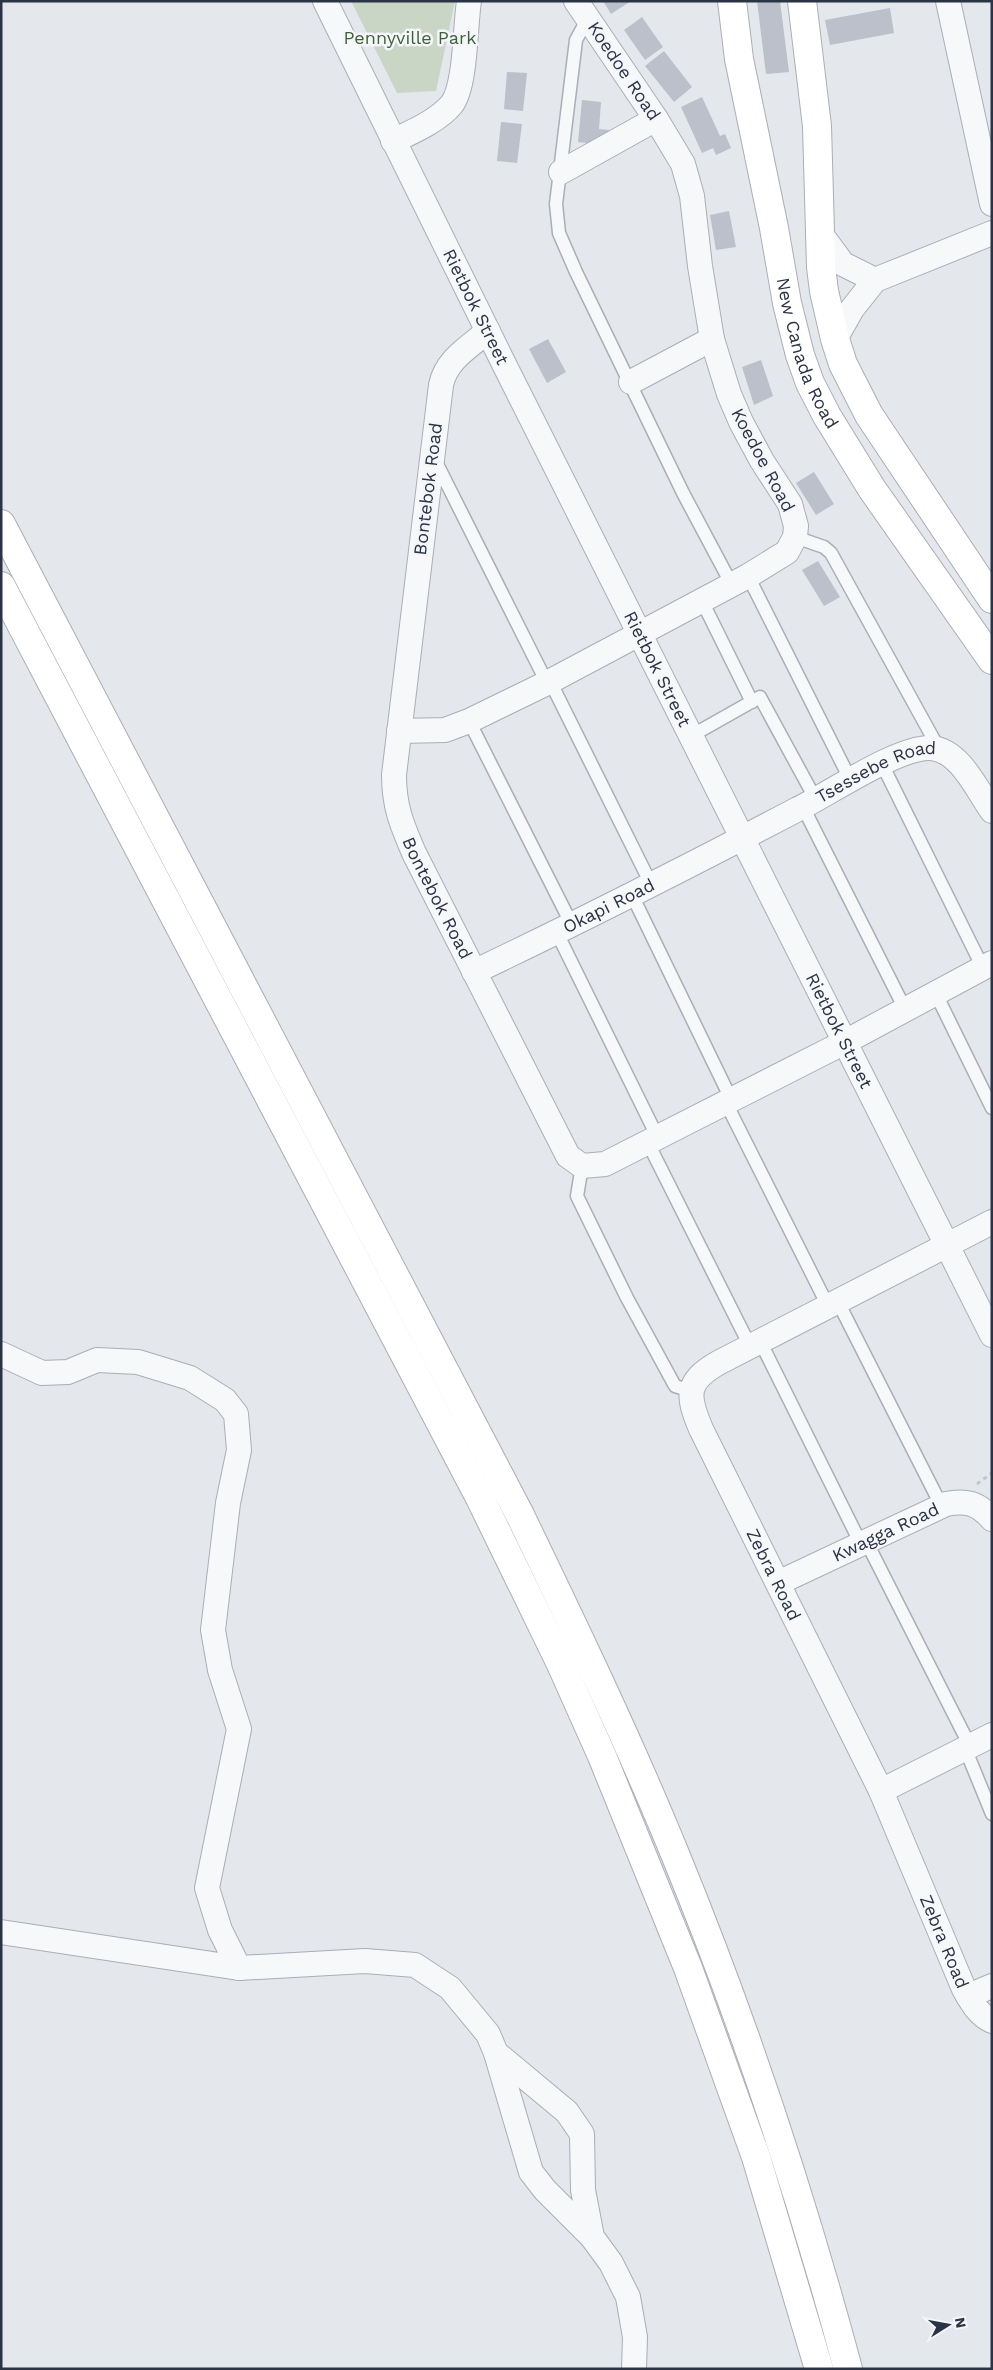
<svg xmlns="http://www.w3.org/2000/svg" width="993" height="2370" font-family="'Work Sans',sans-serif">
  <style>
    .green { fill: #c9d6c5 }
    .building { fill: #bbc0ca }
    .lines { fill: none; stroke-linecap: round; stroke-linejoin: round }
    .lane-casing { stroke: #a9aeb7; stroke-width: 15 }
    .street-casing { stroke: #a9aeb7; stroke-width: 26 }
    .secondary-casing { stroke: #a9aeb7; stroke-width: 30 }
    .path { stroke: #c2c5cb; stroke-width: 3; stroke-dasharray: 4 4; stroke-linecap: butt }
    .lane { stroke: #f7f8fa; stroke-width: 12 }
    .street { stroke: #f7f8fa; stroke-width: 24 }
    .secondary { stroke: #fff; stroke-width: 28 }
    .labels { text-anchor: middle; stroke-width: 5; stroke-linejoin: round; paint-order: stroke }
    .park-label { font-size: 18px; fill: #3f6138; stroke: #f4f6f9 }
    .street-label { font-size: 18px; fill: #2b3445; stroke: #f4f6f9 }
  </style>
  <rect width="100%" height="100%" fill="#e4e7ec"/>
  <path class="green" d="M351 1H455L436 91 397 93Z"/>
  <path class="building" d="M603 1H631L611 14Z
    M757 1H780L789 72 766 74Z
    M890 8 894 33 830 45 825 20Z
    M642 17 663 47 645 60 624 30Z
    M664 51 692 87 674 102 645 66Z
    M507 72 527 73 523 111 504 109Z
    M702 97 720 136 725 134 731 148 716 155 713 148 702 153 681 107Z
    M582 100 601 102 599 129 609 130 607 145 578 142Z
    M501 122 522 124 517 163 497 161Z
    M729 211 736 247 716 250 710 215Z
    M548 339 566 372 547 383 529 349Z
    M761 360 773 396 754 405 742 367Z
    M814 472 834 504 816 515 796 483Z
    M818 561 840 597 824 606 802 570Z"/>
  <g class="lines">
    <defs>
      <path id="lane" d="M588 18 576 40 556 204 559 233 576 272 683 493 732 585
        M435 460 547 683
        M795 537 824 547 831 553 939 749
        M748 576 850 779
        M702 601 752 702
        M550 681 652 886
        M469 721 572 925
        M691 736 760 697 816 800
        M882 764 983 968
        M803 807 905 1009
        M632 895 732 1101
        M557 933 658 1138
        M936 994 992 1108
        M726 1103 828 1306
        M648 1143 750 1346
        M582 1166 577 1196 627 1298 675 1386 691 1391
        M838 1302 941 1505
        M760 1341 861 1544
        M866 1541 970 1746
        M965 1748 992 1814"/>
      <g id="street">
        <path id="s1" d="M325 1 503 362 992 1335"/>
        <path d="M948 1 992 204"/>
        <path d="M393 141C412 132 438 121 452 104 466 85 465 26 469 1"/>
        <path d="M561 172 656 119"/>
        <path d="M820 233 843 264 875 280"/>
        <path id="s2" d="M488 331C469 347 446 360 441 385L394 775C394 807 402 825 414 853L568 1156 582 1166 605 1164 845 1042 992 963"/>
        <path d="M835 339 852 309 875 280 992 233"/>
        <path d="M631 382 712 339"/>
        <path d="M399 731 445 730 469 721 547 683 748 576 787 552 795 537 796 526 790 504 762 461 741 422 729 394 712 339 700 266 692 196 683 164 656 119 576 1"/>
        <path id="s3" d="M474 972C583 920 691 865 798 809 829 794 899 746 931 748 960 750 977 790 992 811"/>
        <path id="s4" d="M992 1222 718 1363C685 1382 687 1396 701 1429L881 1791 964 1989C971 2001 978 2015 992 2021"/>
        <path d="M1 1354 42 1373 68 1372 97 1360 138 1362 190 1378 225 1400 236 1414 239 1450 228 1503 213 1630 220 1670 239 1729 207 1888 220 1930 239 1968"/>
        <path id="s5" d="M778 1583 946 1504C966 1500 978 1503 992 1519"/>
        <path d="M881 1791 992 1735"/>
        <path d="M1 1932 239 1968 365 1961 415 1965 450 1988 488 2034 496 2053 567 2112 582 2134 583 2190 592 2237 611 2263 628 2297 635 2337 634 2369"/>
        <path d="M968 1996 992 1986"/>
        <path d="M496 2053 531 2172 545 2190 592 2237"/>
      </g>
      <g id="secondary">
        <path id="s6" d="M732 1 739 59 774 228 787 303 800 355 810 383 827 416 872 489 992 660"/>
        <path d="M802 1 817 126 821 267 824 291 835 339 843 364 869 415 992 599"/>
        <path d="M1 524 520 1515C574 1627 628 1739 675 1854 744 2022 801 2194 848 2369"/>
        <path d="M1 586 480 1498 560 1662 602 1756 688 1968 756 2157 819 2369"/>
      </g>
    </defs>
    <use href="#lane" class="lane-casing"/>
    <use href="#street" class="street-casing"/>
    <use href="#secondary" class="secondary-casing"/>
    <path class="path" d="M977 1484 992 1473"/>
    <use href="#lane" class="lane"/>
    <use href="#street" class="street"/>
    <use href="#secondary" class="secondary"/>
  </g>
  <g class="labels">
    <g class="park-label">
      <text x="410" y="44">Pennyville Park</text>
    </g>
    <g class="street-label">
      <text transform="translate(624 71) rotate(56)" y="6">Koedoe Road</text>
      <text dy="6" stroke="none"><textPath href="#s1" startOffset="341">Rietbok Street</textPath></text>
      <text dy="6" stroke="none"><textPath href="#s6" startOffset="361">New Canada Road</textPath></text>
      <text transform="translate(763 460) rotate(62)" y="6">Koedoe Road</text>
      <text transform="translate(428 489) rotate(-83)" y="6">Bontebok Road</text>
      <text dy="6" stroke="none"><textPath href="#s1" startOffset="746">Rietbok Street</textPath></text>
      <text dy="6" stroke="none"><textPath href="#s3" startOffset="450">Tsessebe Road</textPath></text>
      <text dy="6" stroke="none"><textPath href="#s2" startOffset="598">Bontebok Road</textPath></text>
      <text dy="6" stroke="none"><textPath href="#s3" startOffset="150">Okapi Road</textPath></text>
      <text dy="6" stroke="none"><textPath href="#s1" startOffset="1151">Rietbok Street</textPath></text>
      <text dy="6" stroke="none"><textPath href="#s5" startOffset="119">Kwagga Road</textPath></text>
      <text dy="6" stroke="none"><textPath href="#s4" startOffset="550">Zebra Road</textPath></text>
      <text dy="6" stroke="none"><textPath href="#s4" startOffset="955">Zebra Road</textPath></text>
    </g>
  </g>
  <rect width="993" height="2370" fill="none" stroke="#2b3445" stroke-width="5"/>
  <g transform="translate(948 2325) rotate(79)" stroke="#f4f6f9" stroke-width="4" paint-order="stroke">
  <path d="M0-4L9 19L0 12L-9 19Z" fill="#2b3445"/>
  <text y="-8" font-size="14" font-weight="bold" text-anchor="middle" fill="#2b3445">N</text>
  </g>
</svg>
